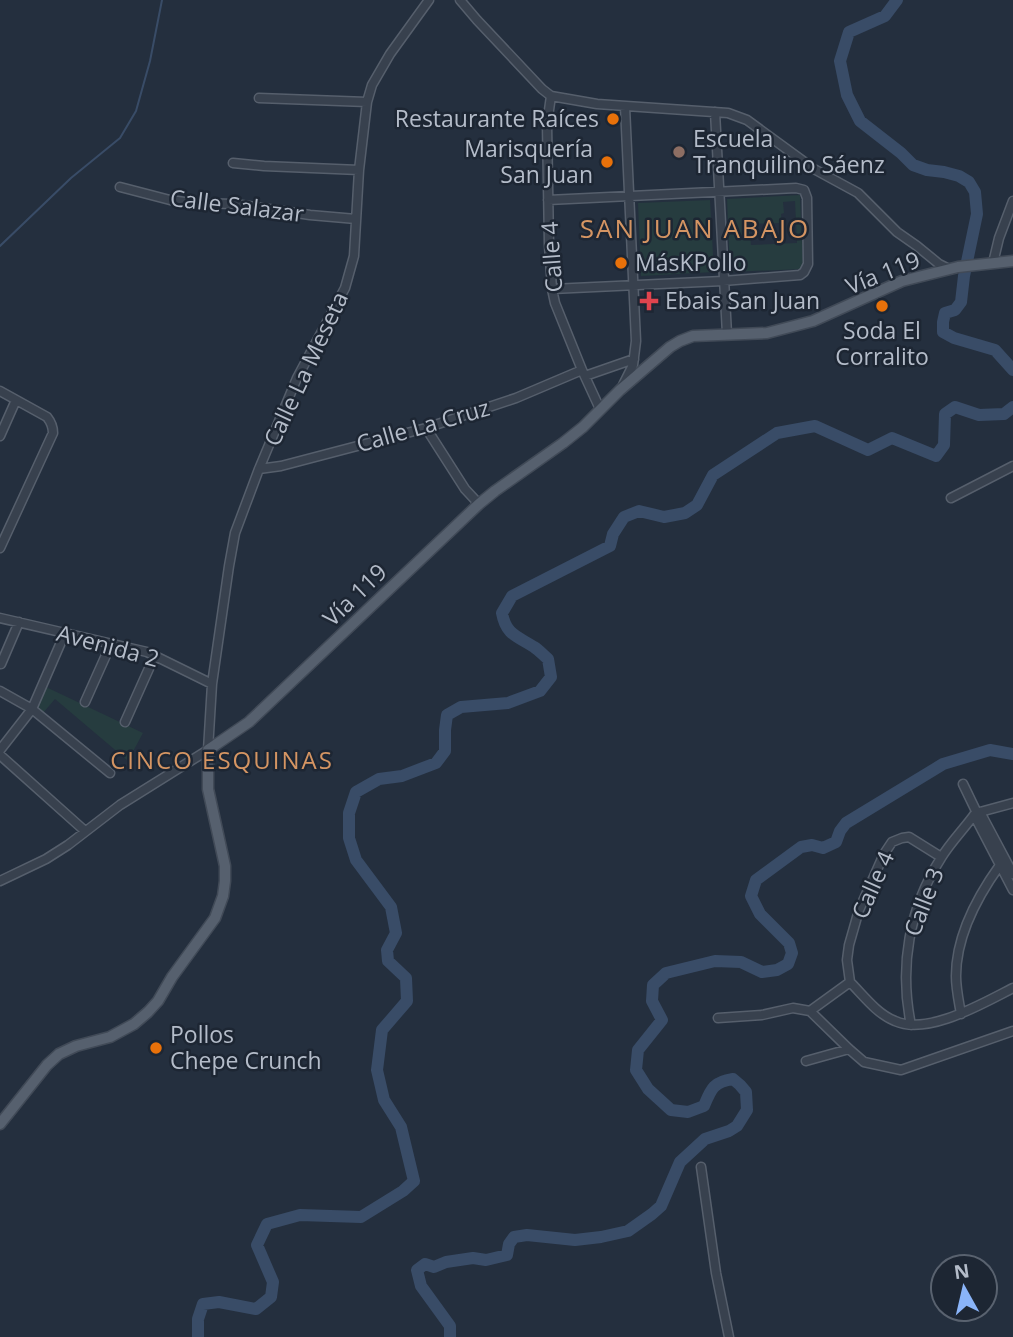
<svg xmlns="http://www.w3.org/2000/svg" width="1013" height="1337" font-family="'Open Sans',sans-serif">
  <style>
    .green { fill: #263c3f; fill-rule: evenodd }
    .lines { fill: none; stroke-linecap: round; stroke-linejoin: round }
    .stream { stroke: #394c67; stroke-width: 2 }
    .river { stroke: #394c67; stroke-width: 12 }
    .minor-casing { stroke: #565f6c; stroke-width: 11 }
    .major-casing { stroke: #414a57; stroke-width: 13 }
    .minor { stroke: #38414e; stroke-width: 8 }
    .major { stroke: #56606e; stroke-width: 10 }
    .food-dot { fill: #e8710a; stroke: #1d2633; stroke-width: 2.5 }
    .education-dot { fill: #8d6e63; stroke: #1d2633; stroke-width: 2.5 }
    .health-dot { fill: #e0444e; stroke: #1d2633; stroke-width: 2.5 }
    .labels { text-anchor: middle; stroke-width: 5; stroke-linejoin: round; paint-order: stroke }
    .poi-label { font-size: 23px; fill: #b4bcc9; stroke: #1d2633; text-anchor: start }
    .street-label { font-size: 23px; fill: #b4bcc9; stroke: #1d2633 }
    .neighbourhood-label { font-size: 24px; letter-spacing: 2px; fill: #d59563; stroke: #1d2633 }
    .quarter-label { font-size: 26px; letter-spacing: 2px; fill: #d59563; stroke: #1d2633 }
  </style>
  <rect width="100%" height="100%" fill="#242f3e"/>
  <path class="green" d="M800 195 803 269 730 272 727 199ZM795 201 797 243 751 245 749 224 782 223 781 214 784 213 783 202Z
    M710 200 714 272 641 276 638 203Z
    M46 687 143 733 130 757 127 760 55 699 43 713 38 706Z"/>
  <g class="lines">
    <path class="stream" d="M0 246 71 178 120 138 136 111 150 61 162 0"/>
    <path class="river" d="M897 0 885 16 849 32 840 61 847 95 860 121 901 153 913 165 927 170 944 172 959 176 969 182 975 192 977 214 964 276 961 302 955 310 945 313 943 322V332L954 338 995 350 1013 370
      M198 1337V1319L203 1304 219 1302 256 1309 271 1297 273 1282 257 1245 267 1224 300 1215 361 1217 403 1191 414 1181 401 1127 384 1100 377 1070 382 1030 407 1001 406 978 388 961 387 950 396 933 391 907 356 860 349 838V813L356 792 379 779 402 776 436 763 445 751V730L447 715 461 707 508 703 540 691 551 677 548 659C543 655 539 650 534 647 517 636 506 635 502 613L512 596 610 546 613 534 624 517 639 511 664 517 685 513 697 505 713 475 777 433 815 426 868 450 892 438 936 456 944 445 945 414 955 407 979 415 1004 414 1013 407
      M450 1337V1326L421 1286 417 1270 425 1264 434 1267 446 1262 473 1258 486 1260 507 1255 509 1244 514 1237 527 1235 575 1240 601 1237 628 1231 652 1214 661 1206 680 1162 705 1139 729 1131 737 1126 747 1110 746 1092 740 1085 733 1079C713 1082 711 1089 704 1106L688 1112 671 1110 648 1089 636 1070 638 1050 662 1020 652 1001 653 985 666 973 715 961 741 962 762 972 777 970 788 964 792 953 789 943 760 914 751 896 756 880 801 847 812 845 823 848 836 842 840 831 846 823 943 764 990 750 1013 754"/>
    <defs>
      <path id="minor" d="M460 0 477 20 542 89 551 96 597 104 728 113 747 120 814 169 858 193 897 232 917 246 939 264 949 269
        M551 96 547 124 549 245 552 289 555 303 582 370 600 409
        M259 98 367 102
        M715 112 727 334
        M233 163 264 166 359 170
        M120 187 170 200 192 203 235 204 310 215 356 219
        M548 200 796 188 804 190 807 198 808 264 804 272 800 275 723 281 552 289
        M993 263 999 238 1013 201
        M585 376 634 359
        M623 385 633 365 636 341 625 107
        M0 391 47 417C51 422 53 426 53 433L0 548
        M426 428 465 489 479 504
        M0 436 16 400
        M259 469 281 466 426 428 516 398 582 370
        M951 498 1013 466
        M0 618 147 652 212 684
        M1 664 19 622
        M0 691 32 709 110 773
        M85 702 111 644
        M125 722 155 655
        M0 750 32 709 65 633
        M0 755 85 831
        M963 784 977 813
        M980 812 1013 874
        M974 815 1013 890
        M0 881 46 859 68 845 120 805 208 750 212 684 229 566 235 533 259 469 297 378 345 288 354 256 359 170 367 102 372 85 390 54 429 0
        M850 982 847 960 849 945 859 910 884 854 892 842 902 838 909 837 941 857
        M850 982C863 995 877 1014 895 1021 928 1036 983 1003 1013 988
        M810 1011 850 982
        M961 1014C959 1002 956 989 956 976 956 935 977 897 1000 865
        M718 1018 762 1015 793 1008 810 1011 849 1049 864 1062 901 1070 1013 1031
        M911 1025C899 967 909 908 941 858 950 843 963 830 974 815L980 812 1013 803
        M806 1061 849 1049
        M701 1167 716 1273 729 1337"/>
      <path id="major" d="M0 1124 47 1065 59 1054 76 1046 110 1037 134 1024 148 1012 158 1001 172 977 215 918 223 896 225 881V866L208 789V750L249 722 479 504 495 491 563 443 583 427 620 390 670 347 680 341 693 336 767 333 813 321 902 281 958 267 1013 261"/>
    </defs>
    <use href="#minor" class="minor-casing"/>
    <use href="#major" class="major-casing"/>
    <use href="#minor" class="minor"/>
    <use href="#major" class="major"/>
  </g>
  <g class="food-dot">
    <circle cx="613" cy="119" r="7"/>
    <circle cx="607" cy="162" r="7"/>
    <circle cx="621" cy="263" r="7"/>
    <circle cx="882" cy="306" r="7"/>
    <circle cx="156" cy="1048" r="7"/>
  </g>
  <circle class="education-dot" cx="679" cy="152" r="7"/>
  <path class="health-dot" d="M645.5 290.5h7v7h7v7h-7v7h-7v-7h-7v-7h7z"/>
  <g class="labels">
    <g class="poi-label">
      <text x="599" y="127" text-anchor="end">Restaurante Raíces</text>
      <text x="693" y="147">Escuela<tspan x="693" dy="26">Tranquilino Sáenz</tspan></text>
      <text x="593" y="157" text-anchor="end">Marisquería<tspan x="593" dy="26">San Juan</tspan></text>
      <text x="635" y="271">MásKPollo</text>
      <text x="665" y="309">Ebais San Juan</text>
      <text x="882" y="339" text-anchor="middle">Soda El<tspan x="882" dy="26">Corralito</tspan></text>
      <text x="170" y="1043">Pollos<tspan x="170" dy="26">Chepe Crunch</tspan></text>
    </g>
    <g class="street-label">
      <text transform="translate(237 206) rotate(7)" y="8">Calle Salazar</text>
      <text transform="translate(552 257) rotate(-94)" y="8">Calle 4</text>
      <text transform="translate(883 273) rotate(-22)" y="8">Vía 119</text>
      <text transform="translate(306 369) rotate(-65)" y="8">Calle La Meseta</text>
      <text transform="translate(423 426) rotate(-16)" y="8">Calle La Cruz</text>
      <text transform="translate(355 595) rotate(-44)" y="8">Vía 119</text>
      <text transform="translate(108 646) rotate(15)" y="8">Avenida 2</text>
      <text transform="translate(873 885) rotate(-66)" y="8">Calle 4</text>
      <text transform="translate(924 902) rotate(-69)" y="8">Calle 3</text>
    </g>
    <g class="neighbourhood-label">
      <text x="222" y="769">CINCO ESQUINAS</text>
    </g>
    <g class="quarter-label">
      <text x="695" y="238">SAN JUAN ABAJO</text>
    </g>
  </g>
  <g transform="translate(964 1288) rotate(352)"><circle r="33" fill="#1d2633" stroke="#59626f" stroke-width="2"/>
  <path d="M0-5L12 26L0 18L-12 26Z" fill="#8ab4f8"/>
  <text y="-10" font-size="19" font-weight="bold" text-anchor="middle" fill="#b4bcc9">N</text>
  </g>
</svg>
